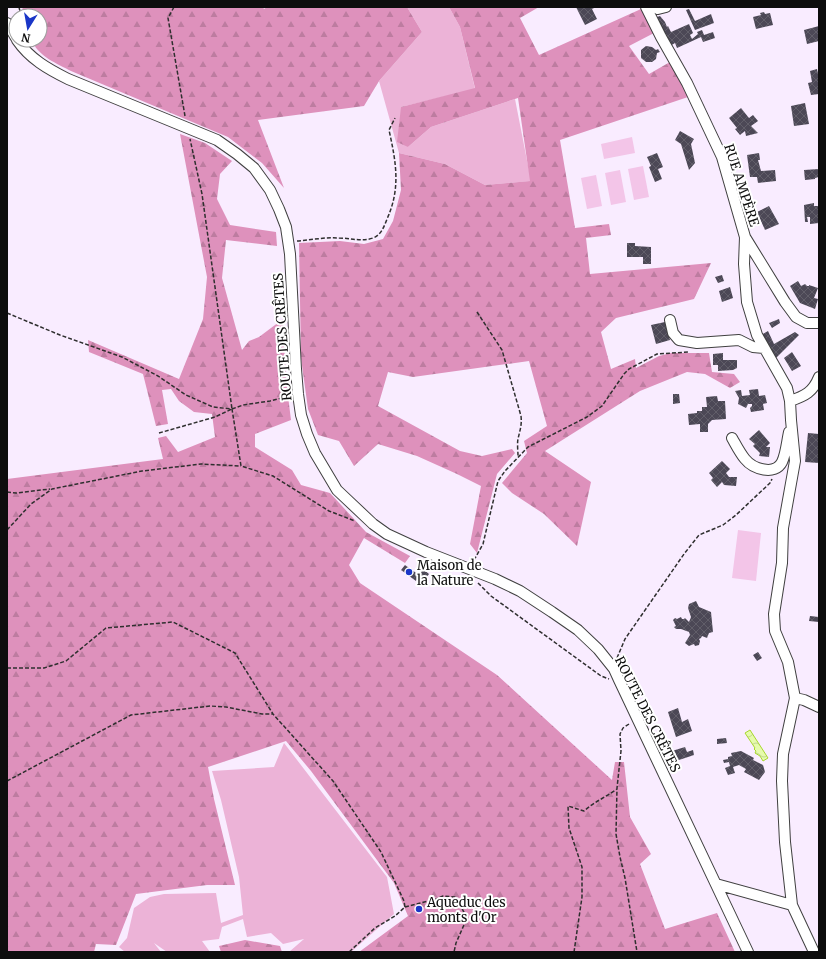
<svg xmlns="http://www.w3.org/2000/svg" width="826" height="959" font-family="Merriweather,serif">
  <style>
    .green { fill: #ecb3d7 }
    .forest { fill: url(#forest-firs) }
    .pitch { fill: #f3c5e8 }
    .water { fill: url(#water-waves); stroke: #a7d72e }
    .building { fill: url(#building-cross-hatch) }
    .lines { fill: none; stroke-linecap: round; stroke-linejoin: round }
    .minor-casing { stroke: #404040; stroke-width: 12 }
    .path { stroke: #2f2f2f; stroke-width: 1.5; stroke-dasharray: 4 2; stroke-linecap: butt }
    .minor { stroke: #fff; stroke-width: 10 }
    .poi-dot { fill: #1a36c7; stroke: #fff; stroke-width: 1.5 }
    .labels { text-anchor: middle; stroke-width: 4; stroke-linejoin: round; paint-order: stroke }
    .street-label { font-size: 13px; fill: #0d0d0d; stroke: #fff }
    .poi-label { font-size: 13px; fill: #0d0d0d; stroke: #fff; text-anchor: start }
  </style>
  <defs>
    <pattern id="forest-firs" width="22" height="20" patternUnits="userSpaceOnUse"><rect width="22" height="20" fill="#de91bc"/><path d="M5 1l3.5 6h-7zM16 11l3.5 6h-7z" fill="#bd7ca0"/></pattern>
    <pattern id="water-waves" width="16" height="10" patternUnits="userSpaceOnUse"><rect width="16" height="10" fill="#e6fbac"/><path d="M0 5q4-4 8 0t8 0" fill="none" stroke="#c4d693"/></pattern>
    <pattern id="building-cross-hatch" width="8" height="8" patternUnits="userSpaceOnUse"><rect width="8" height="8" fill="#4c4856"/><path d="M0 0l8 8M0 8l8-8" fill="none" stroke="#615e69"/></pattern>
  </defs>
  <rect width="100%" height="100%" fill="#f9ecff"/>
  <path class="green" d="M407 7H449L460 27 475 89 401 107 408 147 431 127 515 99 531 181 485 185 445 164 399 153 379 81 422 32Z
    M284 743 387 877 394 914 351 952H289L304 939 283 944 271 933 247 937 243 919 222 927 219 939 202 941 210 952H167L154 943 161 952H125L119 947 127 938 134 908 150 897 164 894 216 893 221 923 243 915 239 877 221 800 212 771 274 767Z"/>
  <path class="forest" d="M22 7H263L264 9 267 7H407L422 32 379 81 364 106 258 120 284 188 262 163 228 137 71 71C58 64 37 56 32 40H40V16H25Z
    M449 7H539L520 18 539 55 641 9 654 33 629 46 649 74 670 62 688 97 560 140 575 228 609 224 611 235 586 238 590 274 711 263 694 299 616 318 601 332 611 369 635 359 636 368 659 356 671 353H709L712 372 734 374 740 382 730 388 705 374 687 372 640 391 545 451 591 482 577 546 544 514 512 493 502 483 527 453 524 441 547 426 529 361 413 377 388 372 378 406 460 451 482 456 512 449 515 453 497 474 477 553 470 544 481 486 457 474 417 456 378 444 354 466 339 441 318 435 308 409 301 358 299 243 340 241 364 244 383 239 393 221 401 190 399 153 445 164 485 185 530 181 518 98 431 127 408 147 397 142 401 107 475 88 460 27Z
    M180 134 205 143 232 161 220 174 217 199 230 225 276 232 277 246 226 240 222 278 242 350 249 341 259 337 283 319 286 380 291 420 255 434V447L292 470 301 485 330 493 366 532 410 556 405 563 364 538 349 565 360 583 497 675 612 780 615 762H624L630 817 651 854 640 864 665 929 717 913 735 952H359L408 916 394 883 311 771 286 741 208 767 214 799 235 885H207L136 894 116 945 96 944 94 952H7V479L163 459 158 438 166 436 178 452 215 437 212 414 194 412 179 401 171 389 162 390 168 424 156 426 143 374 89 352 88 340 179 379 203 319 207 277Z
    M245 940 280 946 282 952H221L219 946Z"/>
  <path class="pitch" d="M632 137 635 153 604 159 601 144Z
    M643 166 649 197 634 200 628 169Z
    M620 170 626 202 611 205 605 173Z
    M596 175 602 206 587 209 581 178Z
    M738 530 761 533 756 581 732 578Z"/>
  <path class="water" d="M750 730 768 758 763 761 760 756 755 753 756 751 754 749 755 748 745 733Z"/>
  <path class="building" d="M576 7H593L594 8 592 9 597 19 585 25Z
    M689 9 695 21 711 14 714 23 695 30 686 10Z
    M764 12 765 14 770 13 773 25 756 29 753 17 761 15 760 13Z
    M660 16 665 22 667 27 668 26 671 32 689 24 693 33 690 35 692 39 698 34 697 32 702 30 704 35 713 32 715 38 703 42 701 37 677 48 675 43 670 46 666 37 657 17Z
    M819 26V41L807 44 804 30Z
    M646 46 652 47 656 50 658 49 660 52 657 53 656 59 652 62H646L641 58V50Z
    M817 69 819 78V94L811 95 808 83 812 82 810 71Z
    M805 103 809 124 794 126 791 106Z
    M741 108 749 118 753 115 758 121 751 126 758 133 746 136 745 131 740 135 735 129 737 128 729 118Z
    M680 131 694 139 691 144 695 163 689 170 681 144 675 140Z
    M657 153 663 167 658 169 662 179 655 182 649 167 651 166 647 157Z
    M759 153 760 160H758L761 171 775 170 776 181 758 183 757 177H750L747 155Z
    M819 169V177L815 178V179L805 180 804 170Z
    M814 203V206H819V223L810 224V217H807L808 222H805L804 205Z
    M769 206 779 224 765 230 757 212Z
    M627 243H635V246L651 247V264H643V257H627Z
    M722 275 724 281 718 283 715 277Z
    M798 281 801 286 805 284 807 286H809V285L818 288 814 298 818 299 815 309 800 303 790 286Z
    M730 287 733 298 722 302 719 291Z
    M779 319 780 323 772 328 769 323Z
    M665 322 670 340 656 344 651 325Z
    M768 331 774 344 795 332 799 335 775 359 761 335Z
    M792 352 801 366 792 371 784 358Z
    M723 353V360H737V368L733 370 718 371V365H713V354Z
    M758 389 759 396 765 395 767 403 763 404 764 410 751 412 750 408 752 406V404H748L746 408 738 404 739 398 735 391 741 390 742 396 750 395 749 390Z
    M673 394H679L680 403 673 404Z
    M717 396 718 401H725L726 419 712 420 708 424V432H700V424L689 425 688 414 697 413V411H702V407H707L706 397Z
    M759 430 770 443 766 447H770L769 457 759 456 760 453 753 446 755 444 749 439Z
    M808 433 819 434V463L805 462Z
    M722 461 730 469 726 473 729 477H737L736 486 724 485 722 482 717 487 711 480 713 478 709 473Z
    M405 565 419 575 423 569 429 574 423 582 418 578 416 581 401 570Z
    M696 601 699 607 711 612 713 632 709 633 707 638 702 636 701 638 699 639 700 641 699 645 695 646 694 644 689 646 685 643 690 635 689 632 681 629H676L674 627 676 626 673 620 675 618 677 619 681 617 682 619H684L685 618 689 622 691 617 688 608 689 604Z
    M810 616 819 617V622L809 621Z
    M758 652 762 658 757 661 753 655Z
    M678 708 682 722 688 719 692 731 676 737 668 712Z
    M726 738 727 743 717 744V739Z
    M685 747 687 752 693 750 694 755 676 761 672 751Z
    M741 751 754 758 753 760 763 765 765 772 759 780 744 772 746 769 739 765 733 767 735 773 728 775 725 768 730 766 729 762 724 763 723 760 728 759V757L732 756 731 753Z"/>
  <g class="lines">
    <defs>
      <path id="minor" d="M646 7 661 37 687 83 722 157 745 237 744 264 747 302 757 335 787 388 790 401 791 420 795 461 783 528 782 563 774 614 775 631 788 662 795 698 783 754 782 781 785 842 792 905 814 952
        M655 7 658 9 666 7
        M7 23 16 38
        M17 40C30 59 48 69 68 79L217 140 237 154 254 168 270 190 279 209 286 227 290 254 296 369 298 394 301 415 307 434 315 453 337 490 373 524 387 534 426 552 495 579 520 591 552 612 578 630 598 649 614 669 619 680 748 952
        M745 237 785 302 796 317 807 323H819
        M670 320 673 333 679 340 697 343 739 340 753 347 764 348
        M790 401C805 396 813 392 819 377
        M732 438C736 445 740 453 745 459 753 469 775 476 782 462 786 454 787 441 789 432
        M795 698 804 700 819 707
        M716 884 792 905"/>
    </defs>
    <use href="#minor" class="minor-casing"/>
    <path class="path" d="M19 7 21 16
      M174 7 168 18 185 116
      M297 241C311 240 325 237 339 238 351 238 361 242 373 238 381 235 384 227 387 219 401 188 396 162 389 130L395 118
      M477 312 502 350 521 416C522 425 520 430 518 439 517 444 518 451 518 456
      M7 313 60 335 122 357 158 376 186 395 213 407 232 409 241 466 273 476 329 511 355 521
      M232 409 243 405 270 401 289 396
      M159 433 215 417 232 409 202 194 190 139
      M7 492 16 493 50 489
      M7 530 31 504 52 489 142 471 201 464 241 466
      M474 560 483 544 498 481 505 471 528 447 587 417 602 406 624 374 629 369 657 354 688 352
      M478 583 491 596 601 676 609 679
      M617 658 625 639 684 554 699 535 723 525 736 515 770 483 772 479
      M7 668H44L66 661 106 628 173 622 235 653 273 714 333 781 381 852 404 901 405 907 395 916 375 928 349 952
      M629 724 623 728 620 734 621 751 617 788 616 834 620 857 625 878 637 952
      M7 781 131 715 210 706 226 707 262 714H273
      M405 907 436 899 443 896 456 897 467 918 456 943 454 952
      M574 952 582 897V867L569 828 568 806 584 811C594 802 606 797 617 789"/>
    <use href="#minor" class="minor"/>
  </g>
  <g class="poi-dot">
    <circle cx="409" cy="572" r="4"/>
    <circle cx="419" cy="909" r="4"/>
  </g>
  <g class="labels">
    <g class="street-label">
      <text transform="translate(742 185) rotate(72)" y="5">RUE AMPÈRE</text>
      <text transform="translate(282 337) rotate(-94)" y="5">ROUTE DES CRÊTES</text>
      <text transform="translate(648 714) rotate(63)" y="5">ROUTE DES CRÊTES</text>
    </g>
    <g class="poi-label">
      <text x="417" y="570">Maison de<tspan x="417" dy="15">la Nature</tspan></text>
      <text x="427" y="907">Aqueduc des<tspan x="427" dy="15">monts d'Or</tspan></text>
    </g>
  </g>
  <rect width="826" height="959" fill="none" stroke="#0d0d0d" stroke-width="16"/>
  <g transform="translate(28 28) rotate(191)"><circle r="19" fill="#ffffff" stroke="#9e9e9e"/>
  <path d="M0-3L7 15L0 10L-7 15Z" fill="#1a36c7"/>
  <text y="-6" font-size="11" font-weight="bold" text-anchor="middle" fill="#0d0d0d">N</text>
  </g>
</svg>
